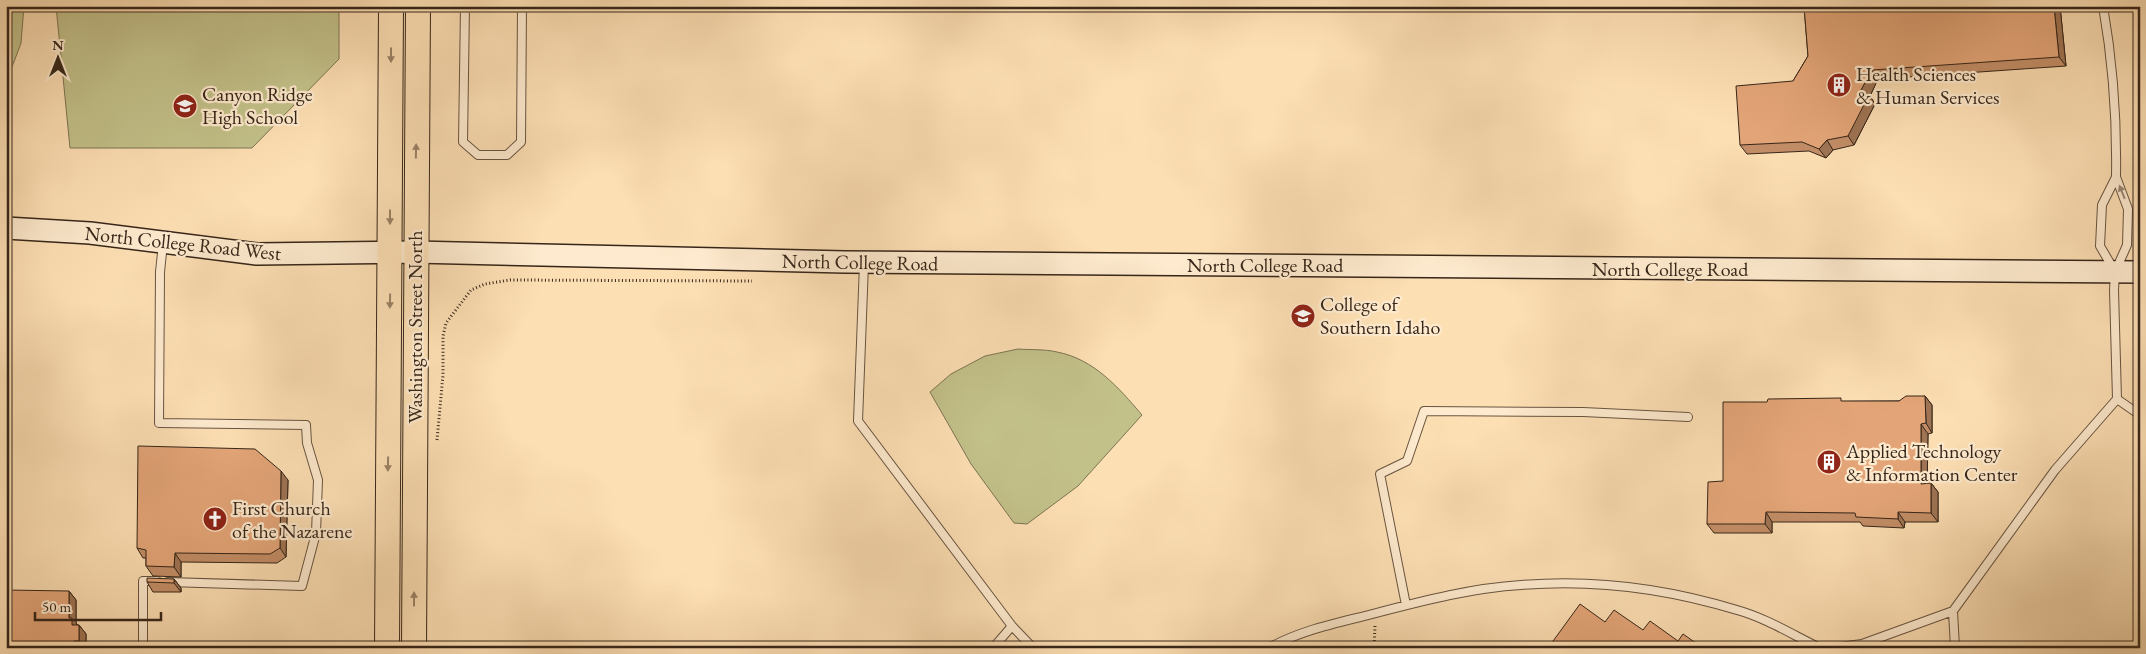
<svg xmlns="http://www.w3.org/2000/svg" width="2146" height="654" font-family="'EB Garamond',serif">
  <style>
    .green { fill: #c3c18a; stroke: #7c7452 }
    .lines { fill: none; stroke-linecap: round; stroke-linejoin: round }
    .lane-casing { stroke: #685440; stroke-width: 10 }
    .secondary-casing { stroke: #362619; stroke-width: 24 }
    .primary-casing { stroke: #362619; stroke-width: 26 }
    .path { stroke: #362619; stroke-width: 3; stroke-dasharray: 1 2.5; stroke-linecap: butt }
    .lane { stroke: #feeace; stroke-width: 8 }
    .secondary { stroke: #feeace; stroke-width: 21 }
    .primary { stroke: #fddfb4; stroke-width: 24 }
    .wall { fill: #c38e67; stroke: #362619 }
    .shaded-wall { fill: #9f7454; stroke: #362619 }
    .building { fill: #e3a578; stroke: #362619 }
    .oneway { fill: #9a8266 }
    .oneway2 { fill: #9a8874 }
    .labels { text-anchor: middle; stroke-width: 4.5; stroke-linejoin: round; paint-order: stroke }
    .poi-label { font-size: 20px; fill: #362619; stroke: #feeace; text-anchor: start }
    .street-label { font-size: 20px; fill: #362619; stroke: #feeace }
  </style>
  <rect width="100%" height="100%" fill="#fddfb4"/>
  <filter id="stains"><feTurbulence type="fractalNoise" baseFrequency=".004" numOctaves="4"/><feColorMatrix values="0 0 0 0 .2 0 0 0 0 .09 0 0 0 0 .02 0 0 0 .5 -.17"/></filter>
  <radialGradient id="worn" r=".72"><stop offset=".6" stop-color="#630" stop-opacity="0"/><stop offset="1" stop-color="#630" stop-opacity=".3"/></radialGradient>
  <path class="green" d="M6 6H24L21 43 6 83Z
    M56 6H339V59L252 148H70Z
    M1018 349C1031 350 1045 349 1057 352 1094 359 1119 388 1142 415L1078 486 1027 524 1014 523 971 464 930 392 951 374 985 356Z"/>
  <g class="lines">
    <defs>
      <path id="lane" d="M465 6 463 142 478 155H507L521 142 522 6
        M2103 6C2113 63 2117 119 2116 177
        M163 243 160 272 159 423 306 425 307 443 318 480 316 533 302 586 168 582
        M864 264 858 421 1012 626
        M2117 399 2140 415
        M1406 605 1380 474 1407 461 1424 411 1583 412 1688 417
        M1953 611 1955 648
        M143 648V581H157
        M993 648 1012 626 1033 648
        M1269 648C1302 629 1343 622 1380 612 1426 600 1473 588 1521 585 1593 579 1668 589 1737 610 1766 618 1793 635 1820 648
        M1832 648 1862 644 1953 611 2055 470 2117 399 2114 290 2115 272 2127 245 2128 209 2116 177 2102 205 2100 246 2114 270"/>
      <path id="secondary" d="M6 228 90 233 257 254 415 252 845 262 2140 272"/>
      <path id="primary" d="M387 648 391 6
        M414 648 418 6"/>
    </defs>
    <use href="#lane" class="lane-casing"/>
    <use href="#secondary" class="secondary-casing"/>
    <use href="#primary" class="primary-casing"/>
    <path class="path" d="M437 440 443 375V336L446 323 471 290 485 284 510 280 752 281
      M1374 648 1375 626"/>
    <use href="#lane" class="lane"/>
    <use href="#secondary" class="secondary"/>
    <use href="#primary" class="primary"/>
  </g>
  <path class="wall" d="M1804 6H2060L2066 66 1878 79 1870 96 1875 104 1854 145 1833 150 1826 158 1809 151 1747 154 1740 145 1793 81 1808 56Z
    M1925 396 1932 405V433L1928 434 1927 483H1931L1938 492V522H1905L1904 528 1863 526 1860 522H1772V533H1714L1707 524 1723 481 1767 402 1899 401Z
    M288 480 286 557 277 563 181 562V577L153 576 146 566V558H143L137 548Z
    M174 579 181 588V592H153L147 582Z
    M69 591 76 600V623L77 625H79L86 634V648H6Z"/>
  <path class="shaded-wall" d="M2054 6H2060L2066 66 2059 57Z
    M1872 70 1878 79 1870 96 1875 104 1854 145 1848 136 1861 90Z
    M1827 140 1833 150 1826 158 1819 149Z
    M1925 396 1932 405V433L1926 423Z
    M1921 424 1928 434 1927 493 1921 484Z
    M281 471 288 480 286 557 280 548Z
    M1931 483 1938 492V522L1931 513Z
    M1766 512 1772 522V533L1765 524Z
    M1898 512 1905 522 1904 528 1898 519Z
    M175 553 181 562V577L174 567Z
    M174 579 181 588V592L174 583Z
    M69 591 76 600V623L78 627 72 625 69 618Z
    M79 625 86 634V648H84L79 641Z
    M74 641 78 648H74Z"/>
  <path class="building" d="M1804 6H2054L2059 57 1872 70 1861 90 1869 95 1848 136 1827 140 1819 149 1802 142 1740 145 1736 86 1793 81 1808 56Z
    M1906 396H1925L1926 423 1921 424V484L1931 483V513L1898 512V519L1856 517 1855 513 1766 512 1765 524H1707L1708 482 1723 481V402H1767L1768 399 1841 398V401H1899Z
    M138 446 255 449 281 471 280 548 270 554 175 553 174 567 146 566V550L137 548Z
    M147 578 174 579V583L147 582Z
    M6 590 69 591V618H72V625H79V641H74V648H6Z
    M1580 604 1605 622 1614 610 1643 630 1650 621 1678 641 1683 634 1703 648H1548Z"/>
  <defs><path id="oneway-solid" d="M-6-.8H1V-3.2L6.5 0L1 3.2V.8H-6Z" transform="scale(1.25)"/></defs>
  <g class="oneway">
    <use href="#oneway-solid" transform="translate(391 55) rotate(90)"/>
    <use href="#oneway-solid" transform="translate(416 151) rotate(-89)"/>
    <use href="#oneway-solid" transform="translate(390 217) rotate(90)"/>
    <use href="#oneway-solid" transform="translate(390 301) rotate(91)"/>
    <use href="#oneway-solid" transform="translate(388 464) rotate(91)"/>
    <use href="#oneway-solid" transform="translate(414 599) rotate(-90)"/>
  </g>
  <use class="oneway2" href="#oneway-solid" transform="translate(2122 192) rotate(-112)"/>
  <defs>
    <symbol id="building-disc" viewBox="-11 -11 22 22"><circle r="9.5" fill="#8f2418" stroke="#feeace"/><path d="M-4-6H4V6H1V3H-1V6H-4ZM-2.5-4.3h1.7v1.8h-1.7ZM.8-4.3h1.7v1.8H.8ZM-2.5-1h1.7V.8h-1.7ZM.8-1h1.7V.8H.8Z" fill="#fff"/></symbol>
    <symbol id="school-disc" viewBox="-11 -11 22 22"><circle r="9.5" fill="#8f2418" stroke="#feeace"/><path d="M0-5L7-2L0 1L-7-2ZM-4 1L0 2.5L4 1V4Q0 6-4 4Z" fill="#fff"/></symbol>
    <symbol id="university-disc" viewBox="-11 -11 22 22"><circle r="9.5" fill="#8f2418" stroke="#feeace"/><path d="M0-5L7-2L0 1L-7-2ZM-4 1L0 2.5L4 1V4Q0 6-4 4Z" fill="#fff"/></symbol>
    <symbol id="church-disc" viewBox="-11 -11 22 22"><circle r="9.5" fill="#8f2418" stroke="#feeace"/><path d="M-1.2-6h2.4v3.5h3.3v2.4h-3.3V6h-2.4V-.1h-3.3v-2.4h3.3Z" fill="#fff"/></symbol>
  </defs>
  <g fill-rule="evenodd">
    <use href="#building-disc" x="1825" y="71" width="28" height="28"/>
    <use href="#school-disc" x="171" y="92" width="28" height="28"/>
    <use href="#university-disc" x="1289" y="302" width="28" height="28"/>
    <use href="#building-disc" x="1815" y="448" width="28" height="28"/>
    <use href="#church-disc" x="201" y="505" width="28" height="28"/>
  </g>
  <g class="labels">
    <g class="poi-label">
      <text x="1856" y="81">Health Sciences<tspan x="1856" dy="23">&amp; Human Services</tspan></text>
      <text x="202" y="101">Canyon Ridge<tspan x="202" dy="23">High School</tspan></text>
      <text x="1320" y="311">College of<tspan x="1320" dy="23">Southern Idaho</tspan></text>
      <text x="1846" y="458">Applied Technology<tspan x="1846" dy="23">&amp; Information Center</tspan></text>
      <text x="232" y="515">First Church<tspan x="232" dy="23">of the Nazarene</tspan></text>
    </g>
    <g class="street-label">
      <text transform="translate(183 243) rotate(6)" y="7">North College Road West</text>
      <text transform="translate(860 262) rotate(1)" y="7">North College Road</text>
      <text x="1265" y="272">North College Road</text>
      <text x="1670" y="276">North College Road</text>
      <text transform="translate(415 327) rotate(-90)" y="7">Washington Street North</text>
    </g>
  </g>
  <rect width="2146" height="654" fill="none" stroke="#fddfb4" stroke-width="25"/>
  <rect x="8" y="8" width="2131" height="639" fill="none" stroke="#362619" stroke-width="2.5"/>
  <rect x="12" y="12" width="2121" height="629" fill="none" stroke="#362619"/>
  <g transform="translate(58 58)" stroke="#feeace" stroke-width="4" paint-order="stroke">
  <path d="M0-4L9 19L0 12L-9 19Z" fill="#362619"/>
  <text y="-8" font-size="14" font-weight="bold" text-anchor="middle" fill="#362619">N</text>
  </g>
  <path d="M35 612v8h126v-8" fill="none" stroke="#362619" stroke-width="2.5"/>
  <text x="42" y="612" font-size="15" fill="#362619" stroke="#feeace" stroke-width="4" paint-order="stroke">50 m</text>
  <rect width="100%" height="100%" filter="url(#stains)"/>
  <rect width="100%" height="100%" fill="url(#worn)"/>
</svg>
